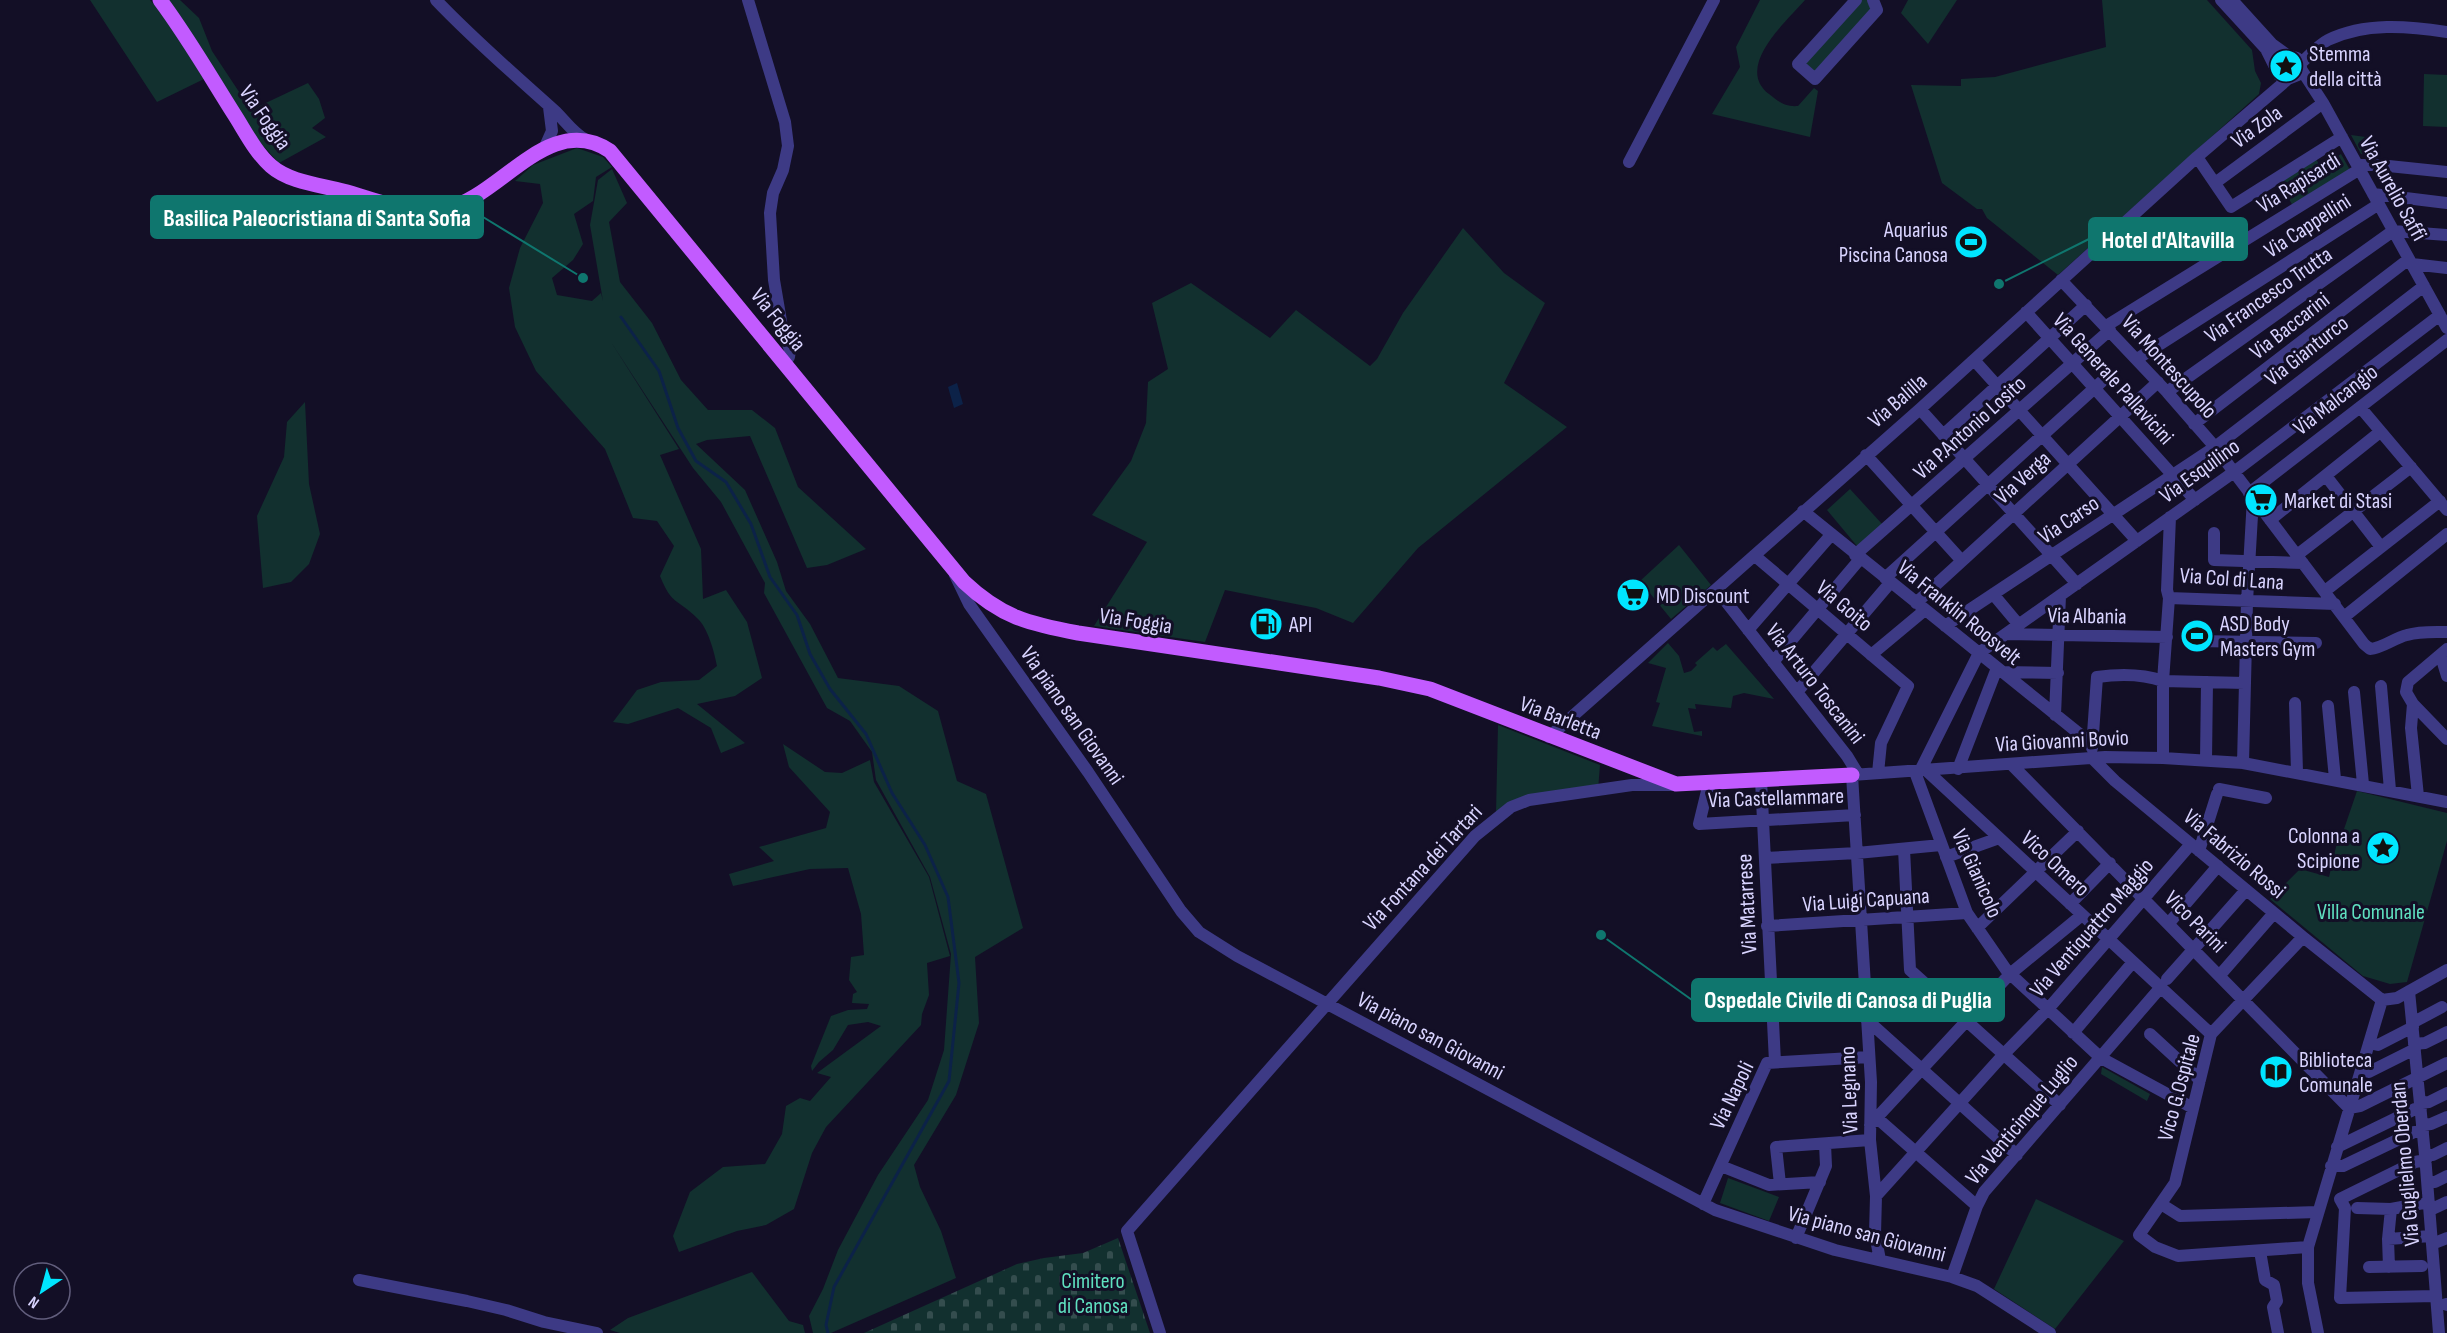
<svg xmlns="http://www.w3.org/2000/svg" width="2447" height="1333" font-family="'Sofia Sans Condensed',sans-serif">
  <style>
    .green { fill: #12302f }
    .cemetery { fill: url(#cemetery-stones) }
    .water { fill: #0c2248 }
    .lines { fill: none; stroke-linecap: round; stroke-linejoin: round }
    .stream { stroke: #0c2248; stroke-width: 3 }
    .minor { stroke: #3d3a85; stroke-width: 12 }
    .major { stroke: #c25bff; stroke-width: 15 }
    .labels { text-anchor: middle; stroke-width: 6; stroke-linejoin: round; paint-order: stroke }
    .poi-label { font-size: 22px; fill: #d9d4ff; stroke: #130f26; text-anchor: start }
    .street-label { font-size: 22px; fill: #d9d4ff; stroke: #130f26 }
    .park-label { font-size: 22px; fill: #5fe0c0; stroke: #130f26 }
    .leader { fill: none; stroke: #0f766e; stroke-width: 2 }
    .callout-dot { fill: #0f766e; stroke: #130f26; stroke-width: 2 }
    .callout { fill: #0f766e; stroke: #0f766e; stroke-width: 2 }
    .callout-label { font-size: 24px; text-anchor: middle; font-weight: bold; fill: #fff }
  </style>
  <defs>
    <pattern id="cemetery-stones" width="16" height="16" patternUnits="userSpaceOnUse" patternTransform="scale(1.5)"><rect width="16" height="16" fill="#12302f"/><path d="M2 7V4a2 2 0 0 1 4 0v3zM10 15v-3a2 2 0 0 1 4 0v3z" fill="#344d4e"/></pattern>
  </defs>
  <rect width="100%" height="100%" fill="#130f26"/>
  <path class="green" d="M90 0H150L163 14 204 79 157 102Z
    M168 0H180L199 18 212 51 251 110 308 83 319 99 325 118 312 128 326 137 279 163 256 138Z
    M1760 0H1805C1786 22 1734 67 1769 94 1779 102 1785 107 1798 106L1814 88 1818 91 1810 137 1712 114 1740 67 1736 47Z
    M1861 0H1868L1871 11 1815 73 1804 63Z
    M1908 0H1957L1928 44 1901 13Z
    M2102 0H2207L2252 50 2255 71 2261 83 2259 94 2058 275 1987 218 1982 209H1977L1942 183 1911 85 1961 86V79L1995 77 2106 47Z
    M2424 74 2447 75V127L2423 126Z
    M2351 135 2373 138 2376 156 2361 154Z
    M577 148 603 157 612 167 596 177 593 201 574 214 583 244 573 260 552 278 557 295 592 301 601 293 603 301 590 225 598 180 612 169 627 203 609 222 620 282 652 323 681 380 708 410H752L775 428 798 487 866 549 827 565 807 568 750 436 707 440 696 444 745 490 777 562 786 591 810 624 838 678 899 686 938 711 957 781 986 794 1023 928 975 957 979 1023 956 1095 914 1165 920 1187 941 1231 956 1278 831 1333H813L809 1316 823 1289 838 1250 878 1175 928 1100 944 1050 951 954 930 877 876 780 872 752 850 721 827 708 764 593 765 583 721 502 693 468 611 342 679 449 660 455 701 549 703 599 726 590 747 622 762 678 735 696 697 704 745 743 721 753 711 728 678 708 628 724 613 722 637 690 661 682 699 680 717 666C714 651 708 628 697 618 677 598 672 606 660 576L674 546 657 521 633 518 605 449 536 371 515 327 509 288 520 248 543 203 540 184 515 181 533 165Z
    M2341 154 2350 170 2293 206 2279 182 2316 159 2323 171 2331 166 2329 162Z
    M1463 228 1504 273 1545 303 1504 383 1567 427 1418 548 1353 623 1316 608 1225 590 1205 642 1094 626 1147 542 1092 515 1131 461 1146 423 1148 382 1168 369 1152 303 1191 283 1270 338 1296 310 1370 366 1377 359 1403 313Z
    M305 402 309 484 320 534 309 564 291 582 263 588 257 516 284 457 287 422Z
    M1850 489 1883 525 1857 546 1827 510Z
    M1679 545 1711 585 1671 619 1640 581Z
    M1668 643 1679 656 1684 673 1691 671 1697 665 1695 663 1713 647 1717 651 1726 644 1774 699 1744 693 1733 696 1731 708 1695 704 1696 709 1688 708 1694 732 1702 731V736L1652 726 1660 703 1656 702 1666 668 1648 663Z
    M1498 725 1600 765 1598 790 1496 813Z
    M783 744 825 772 842 773 870 760 874 782 929 877 950 956 927 963 929 995 922 1014 921 1025 826 1127 812 1153 794 1209 766 1225 737 1231 679 1252 673 1236 690 1192 723 1167 765 1164 782 1134 786 1106 800 1098 810 1101 831 1077 817 1073 881 1026 868 1022 848 1025 833 1050 819 1062 812 1071 811 1066 831 1016 848 1010 867 1009 869 1004 852 1003 853 994 857 992 849 980 851 957 864 955 861 914 848 868 810 869 733 886 729 874 774 861 759 847 826 828 830 812 789 767Z
    M2357 791 2447 813V841L2407 982 2390 984 2363 976 2270 899 2300 869 2329 877 2339 834 2343 832Z
    M2102 1067 2150 1094 2147 1101 2101 1074Z
    M1728 1178 1779 1197 1769 1221 1720 1203Z
    M2036 1199 2124 1241 2055 1329 1994 1289Z
    M752 1272 789 1321 803 1325 805 1333H620L610 1330 628 1318Z"/>
  <path class="cemetery" d="M1118 1238 1150 1333H864L1017 1264 1044 1258 1083 1253Z"/>
  <path class="water" d="M957 383 963 404 954 408 948 387Z"/>
  <g class="lines">
    <path class="stream" d="M621 317 659 371 678 428 696 461 726 482 751 524 770 577 797 615 810 654 830 689 866 734 892 793 925 845 948 897 959 983 949 1081 834 1287 826 1325 828 1333"/>
    <path class="minor" d="M436 0C474 40 515 75 556 112 566 122 573 133 586 140
      M748 0 785 122 788 146 783 170 773 193 770 213 774 280 782 327 790 350 789 357 785 362
      M1856 0 1798 64 1815 79 1877 10 1873 0
      M2221 0 2266 49 2279 75 2288 79 2298 75 2301 67 2297 58 2287 55 2272 44 2232 0
      M2300 64C2309 56 2318 45 2328 40 2365 22 2408 26 2447 32
      M2301 69 2323 103 2447 328
      M544 149 552 131 549 107
      M2197 157 2231 207 2342 137
      M1629 162 1714 0
      M2357 165H2379L2447 172
      M2215 183 2323 103
      M2373 194 2447 203
      M2412 264 2447 268
      M2061 280 2167 392 2215 447 2364 644 2370 649C2383 648 2394 638 2407 635 2420 631 2434 632 2447 632
      M2026 312 2195 500
      M2106 326 2360 169
      M2137 359 2379 204
      M1974 360 2137 541
      M2167 392 2393 231 2447 235
      M2360 407 2447 510
      M1920 409 2077 584
      M2194 424 2409 259
      M1943 435 2086 305
      M1866 455 1962 561
      M2326 476 2381 547
      M2249 493 2447 340
      M1803 511 2092 744
      M2170 517 2167 590 2169 598 2335 604
      M2270 520 2380 432
      M2214 533V560L2303 563
      M1855 555 2110 330
      M2297 555 2411 467
      M1755 556 1908 686 1881 743 1878 773
      M955 575 969 604 1088 772 1181 911 1199 932 1237 956 1715 1210 1835 1250 1952 1277 1977 1286 2050 1333
      M1885 578 2109 375
      M1717 590 1847 756 1858 774
      M2325 591 2440 501
      M1993 594 2019 625
      M2169 598 2163 681 2245 683
      M1916 603 2158 382
      M2344 617 2447 534
      M1945 626 2215 447 2424 286
      M1748 630 1831 535
      M2006 634 2167 637
      M2196 641 2316 643
      M2447 649 2408 682 2406 692 2413 704 2447 739
      M1871 655 1925 610
      M2441 656 2447 676
      M1773 662 1860 559
      M2002 672 2058 673
      M2381 686 2390 790
      M1797 692 1890 583
      M2354 692 2363 784
      M2295 703 2297 772
      M2413 704 2411 728 2418 796
      M2328 706 2335 779
      M2055 715 2060 596
      M1549 737 1920 409 2197 157 2288 79
      M2092 748 2097 677C2118 674 2143 674 2163 681V758
      M2092 758 2115 781 2303 937 2382 1000
      M2206 760 2207 682
      M2243 763 2247 602 2253 498
      M2012 765 2349 1108 2360 1106 2447 1063
      M1958 769 1997 668
      M1920 771 1979 653 2234 472 2440 315
      M1927 771 2211 1034
      M1915 772 1967 913 2007 971 2101 1058 2193 1108
      M1761 780 1775 1062
      M1709 783 1699 824 1855 815
      M2219 789 2266 798
      M1904 849 1910 970 2060 1105
      M2199 851 2217 794
      M1946 857 1999 838
      M1765 858 1857 853 1941 845
      M2070 904 2110 863
      M2169 923 2218 866
      M1767 926 1967 913
      M1977 928 2078 831
      M2303 937 2211 1034 2175 1183 2139 1235 2155 1247 2178 1256 2308 1247
      M2220 975 2274 913
      M2167 979 2246 890
      M2409 991 2425 1155 2439 1333
      M2382 1000 2397 998 2447 970
      M1866 1019 2017 1155
      M2412 1023 2442 1007
      M2073 1033 2133 962
      M2150 1034 2200 1080
      M2369 1043 2378 1045 2413 1027
      M2414 1044 2425 1043 2447 1032
      M2361 1070 2369 1072 2415 1049
      M2420 1103 2429 1102 2447 1093
      M1877 1118 1977 1206
      M1870 1125 2010 974 2082 915
      M2422 1125 2431 1124 2447 1117
      M2337 1147 2415 1109 2421 1108
      M2425 1155H2433L2447 1148
      M2426 1160 2415 1162 2340 1199 2345 1208 2340 1298 2436 1296
      M1721 1166 1769 1185 1820 1182
      M2331 1166H2343L2414 1132H2423
      M2428 1182H2435L2447 1176
      M1780 1184 1776 1147 1870 1140
      M1876 1196 2004 1054 2048 1009 2191 844
      M1703 1204 1767 1063 1869 1057
      M2161 1204 2180 1216 2317 1212
      M2357 1208 2391 1209 2429 1202
      M2430 1210 2447 1202
      M1796 1238 1826 1166 1825 1144
      M2388 1239 2431 1236
      M2432 1244 2447 1238
      M2260 1251 2265 1280 2274 1285 2277 1301 2273 1307 2278 1333
      M1880 1260 1875 1234 1876 1196 1870 1140 1871 1082 1852 775 2105 757 2163 758 2243 763 2447 802
      M2369 1267 2422 1266
      M2389 1267 2388 1239 2391 1209
      M1952 1277 1977 1206 1984 1192 2161 987
      M359 1280 467 1301 506 1310 544 1322 597 1333
      M2446 1304 2447 1305
      M1160 1333 1127 1231 1475 836 1511 807 1529 800 1632 785H1673
      M2318 1333 2308 1283V1247L2382 1000"/>
    <path class="major" d="M160 0C187 36 210 76 234 114 245 131 255 152 271 166 289 182 320 185 343 191 374 199 413 216 445 209 500 198 549 110 610 151L964 582C1001 617 1029 624 1078 633L1379 678 1430 689 1676 784 1852 775"/>
  </g>
  <defs>
    <symbol id="sight-disc" viewBox="-11 -11 22 22"><circle r="9.5" fill="#00e5ff" stroke="#130f26"/><path d="M0-6L1.8-2.2L6-1.7L2.9 1.2L3.7 5.4L0 3.3L-3.7 5.4L-2.9 1.2L-6-1.7L-1.8-2.2Z" fill="#111"/></symbol>
    <symbol id="stadium-disc" viewBox="-11 -11 22 22"><circle r="9.5" fill="#00e5ff" stroke="#130f26"/><path d="M0-5a6.5 5 0 1 0 0 10a6.5 5 0 1 0 0-10ZM-3.5-1.8h7v3.6h-7Z" fill="#111"/></symbol>
    <symbol id="supermarket-disc" viewBox="-11 -11 22 22"><circle r="9.5" fill="#00e5ff" stroke="#130f26"/><path d="M-6-5.5h2.5l.6 2H6L4.5 2H-2.5L-4.4-4H-6ZM-1.5 3.2a1.3 1.3 0 1 0 .1 0ZM3 3.2a1.3 1.3 0 1 0 .1 0Z" fill="#111"/></symbol>
    <symbol id="fuel-disc" viewBox="-11 -11 22 22"><circle r="9.5" fill="#00e5ff" stroke="#130f26"/><path d="M-5.5-6h7V0h2V4h1.3V-2.5L3-4.5l.8-.8L6-3V5H2.5V1h-1V6h-7ZM-4.2-4.7v3.2H.2V-4.7Z" fill="#111"/></symbol>
    <symbol id="library-disc" viewBox="-11 -11 22 22"><circle r="9.5" fill="#00e5ff" stroke="#130f26"/><path d="M-6-4Q-3-5.5-.7-3.5V5Q-3 3-6 4ZM6-4Q3-5.5 .7-3.5V5Q3 3 6 4Z" fill="#111"/></symbol>
  </defs>
  <g fill-rule="evenodd">
    <use href="#sight-disc" x="2267" y="47" width="38" height="38"/>
    <use href="#stadium-disc" x="1952" y="223" width="38" height="38"/>
    <use href="#supermarket-disc" x="2242" y="481" width="38" height="38"/>
    <use href="#supermarket-disc" x="1614" y="576" width="38" height="38"/>
    <use href="#fuel-disc" x="1247" y="605" width="38" height="38"/>
    <use href="#stadium-disc" x="2178" y="617" width="38" height="38"/>
    <use href="#sight-disc" x="2364" y="829" width="38" height="38"/>
    <use href="#library-disc" x="2257" y="1053" width="38" height="38"/>
  </g>
  <g class="labels">
    <g class="poi-label">
      <text x="2309" y="61">Stemma<tspan x="2309" dy="25">della città</tspan></text>
      <text x="1948" y="237" text-anchor="end">Aquarius<tspan x="1948" dy="25">Piscina Canosa</tspan></text>
      <text x="2284" y="508">Market di Stasi</text>
      <text x="1656" y="603">MD Discount</text>
      <text x="2220" y="631">ASD Body<tspan x="2220" dy="25">Masters Gym</tspan></text>
      <text x="1289" y="632">API</text>
      <text x="2360" y="843" text-anchor="end">Colonna a<tspan x="2360" dy="25">Scipione</tspan></text>
      <text x="2299" y="1067">Biblioteca<tspan x="2299" dy="25">Comunale</tspan></text>
    </g>
    <g class="street-label">
      <text transform="translate(266 117) rotate(55)" y="8">Via Foggia</text>
      <text transform="translate(2256 126) rotate(-36)" y="8">Via Zola</text>
      <text transform="translate(2298 182) rotate(-32)" y="8">Via Rapisardi</text>
      <text transform="translate(2394 188) rotate(61)" y="8">Via Aurelio Saffi</text>
      <text transform="translate(2307 225) rotate(-33)" y="8">Via Cappellini</text>
      <text transform="translate(2268 294) rotate(-35)" y="8">Via Francesco Trutta</text>
      <text transform="translate(779 319) rotate(51)" y="8">Via Foggia</text>
      <text transform="translate(2289 325) rotate(-38)" y="8">Via Baccarini</text>
      <text transform="translate(2306 350) rotate(-38)" y="8">Via Gianturco</text>
      <text transform="translate(2170 366) rotate(48)" y="8">Via Montescupolo</text>
      <text transform="translate(2114 378) rotate(48)" y="8">Via Generale Pallavicini</text>
      <text transform="translate(2335 399) rotate(-38)" y="8">Via Malcangio</text>
      <text transform="translate(1897 400) rotate(-41)" y="8">Via Balilla</text>
      <text transform="translate(1969 427) rotate(-42)" y="8">Via P.Antonio Losito</text>
      <text transform="translate(2199 470) rotate(-36)" y="8">Via Esquilino</text>
      <text transform="translate(2022 477) rotate(-42)" y="8">Via Verga</text>
      <text transform="translate(2068 519) rotate(-34)" y="8">Via Carso</text>
      <text transform="translate(2232 578) rotate(4)" y="8">Via Col di Lana</text>
      <text transform="translate(1845 605) rotate(40)" y="8">Via Goito</text>
      <text transform="translate(1960 612) rotate(39)" y="8">Via Franklin Roosvelt</text>
      <text transform="translate(2087 615) rotate(1)" y="8">Via Albania</text>
      <text transform="translate(1136 620) rotate(9)" y="8">Via Foggia</text>
      <text transform="translate(1816 683) rotate(52)" y="8">Via Arturo Toscanini</text>
      <text transform="translate(1073 715) rotate(55)" y="8">Via piano san Giovanni</text>
      <text transform="translate(1561 717) rotate(21)" y="8">Via Barletta</text>
      <text transform="translate(2062 740) rotate(-3)" y="8">Via Giovanni Bovio</text>
      <text transform="translate(1776 797) rotate(-2)" y="8">Via Castellammare</text>
      <text transform="translate(2235 853) rotate(40)" y="8">Via Fabrizio Rossi</text>
      <text transform="translate(2056 863) rotate(43)" y="8">Vico Omero</text>
      <text transform="translate(1422 867) rotate(-47)" y="8">Via Fontana dei Tartari</text>
      <text transform="translate(1978 873) rotate(66)" y="8">Via Gianicolo</text>
      <text transform="translate(1866 899) rotate(-4)" y="8">Via Luigi Capuana</text>
      <text transform="translate(1746 904) rotate(-93)" y="8">Via Matarrese</text>
      <text transform="translate(2196 921) rotate(45)" y="8">Vico Parini</text>
      <text transform="translate(2091 927) rotate(-49)" y="8">Via Ventiquattro Maggio</text>
      <text transform="translate(1431 1035) rotate(28)" y="8">Via piano san Giovanni</text>
      <text transform="translate(2178 1087) rotate(-75)" y="8">Vico G.Ospitale</text>
      <text transform="translate(1848 1090) rotate(-92)" y="8">Via Legnano</text>
      <text transform="translate(1731 1095) rotate(-64)" y="8">Via Napoli</text>
      <text transform="translate(2021 1119) rotate(-50)" y="8">Via Venticinque Luglio</text>
      <text transform="translate(2404 1164) rotate(-95)" y="8">Via Guglielmo Oberdan</text>
      <text transform="translate(1867 1233) rotate(15)" y="8">Via piano san Giovanni</text>
    </g>
    <g class="park-label">
      <text x="2371" y="919">Villa Comunale</text>
      <text x="1093" y="1288">Cimitero<tspan x="1093" dy="25">di Canosa</tspan></text>
    </g>
  </g>
  <path class="leader" d="M583 278L483 217M1999 284L2089 239M1601 935L1692 1000"/>
  <g class="callout-dot">
    <circle cx="583" cy="278" r="6"/>
    <circle cx="1999" cy="284" r="6"/>
    <circle cx="1601" cy="935" r="6"/>
  </g>
  <g class="callout">
    <rect x="151" y="196" width="332" height="42" rx="6"/>
    <rect x="2089" y="218" width="158" height="42" rx="6"/>
    <rect x="1692" y="979" width="312" height="42" rx="6"/>
  </g>
  <g class="callout-label">
    <text x="317" y="226">Basilica Paleocristiana di Santa Sofia</text>
    <text x="2168" y="248">Hotel d'Altavilla</text>
    <text x="1848" y="1008">Ospedale Civile di Canosa di Puglia</text>
  </g>
  <g transform="translate(42 1291) rotate(216)"><circle r="28" fill="#130f26" stroke="#625e7d" stroke-width="1.5"/>
  <path d="M0-4.5L10 22L0 15L-10 22Z" fill="#00e5ff"/>
  <text y="-9" font-size="16" font-weight="bold" text-anchor="middle" fill="#d9d4ff">N</text>
  </g>
</svg>
